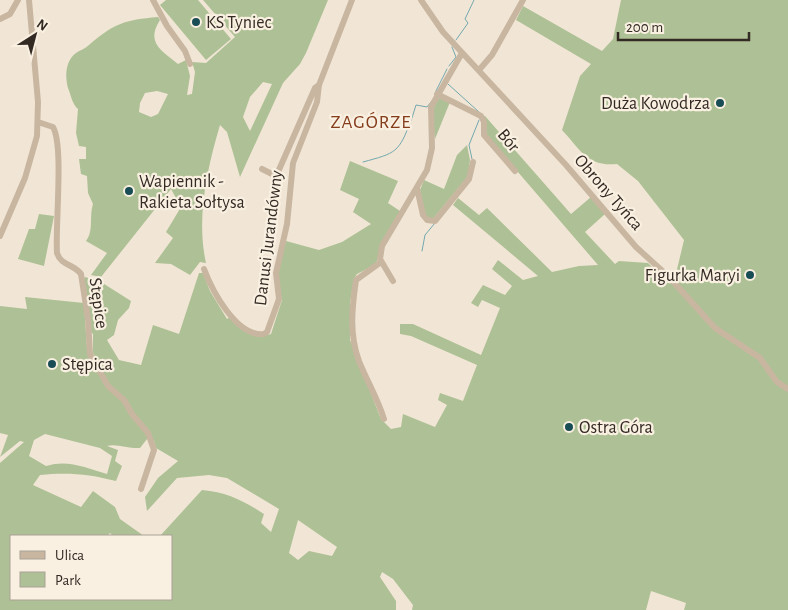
<svg xmlns="http://www.w3.org/2000/svg" width="788" height="610" font-family="'Alegreya Sans',sans-serif">
  <style>
    .green { fill: #aec095; fill-rule: evenodd }
    .lines { fill: none; stroke-linecap: round; stroke-linejoin: round }
    .stream { stroke: #73a8af; stroke-width: 1 }
    .minor { stroke: #c9b6a1; stroke-width: 6 }
    .poi-dot { fill: #194d55; stroke: #f9f0e1; stroke-width: 2 }
    .labels { text-anchor: middle; stroke-width: 4.5; stroke-linejoin: round; paint-order: stroke }
    .poi-label { font-size: 18px; fill: #332a24; stroke: #f9f0e1; text-anchor: start }
    .street-label { font-size: 18px; fill: #332a24; stroke: #f9f0e1 }
    .neighbourhood-label { font-size: 19px; letter-spacing: 1px; fill: #843c1b; stroke: #f9f0e1 }
  </style>
  <rect width="100%" height="100%" fill="#f1e6d5"/>
  <path class="green" d="M166 0H198L231 39 206 60 160 5Z
    M203 0H328L306 53 300 64 283 83 240 177 227 132 220 125C207 169 196 218 206 263L200 262 190 275 171 264 155 263 173 238 166 232 181 207 171 189 101 277 91 275 107 253 86 241C94 231 89 216 93 204L88 193 87 176 81 174 79 159H86V147L79 146 76 133 78 109C72 104 71 95 68 88 65 77 65 61 76 53 80 50 85 49 89 45 115 23 124 20 158 17L160 20C146 42 160 50 178 64L186 60 190 76 187 95 192 94 195 72 192 62 206 63 235 37ZM263 82 272 84 250 131 243 117 250 97ZM157 91 168 94 158 114 151 117 139 112 140 103 145 93Z
    M621 0H788V610H684L686 603 651 591 646 610H412L413 605 393 579 382 572 380 577 396 601V610H0V463L24 442 20 441 0 457 8 435 0 433V306L27 309 25 297 84 303 87 348 109 384 93 353V334L90 331 84 279 85 277 101 282 131 301 129 308 118 320 114 335 107 340 119 360 141 365 153 325 179 334 199 273H203L210 291 227 319 230 317 241 328 260 337 271 334 282 300 276 273 286 241 319 250 342 242 371 224 353 212 359 199 340 190 350 161 398 181 388 203 400 211 375 265 357 274 354 279 350 303V340L381 419 391 429 401 427 403 414 435 427 447 405 438 400 440 393 463 401 477 365 411 336 400 334V324H413L481 355 500 308 482 300 478 307 471 303 483 285 505 295 512 286 492 269 498 260 523 280 538 276 453 205 458 198 479 215 487 208 552 272 579 266 598 265 486 135 483 116H485L571 214 591 197 605 214 585 232 615 264 619 261 648 263 669 283 674 282 684 240 638 181 617 164C587 167 581 150 562 130L580 76 591 64 516 20 523 6 602 51 613 39ZM45 434 100 448 112 456 107 474C86 468 68 459 46 466L29 456 34 440ZM147 439 154 441 156 448 178 461 158 478 145 497 147 511 177 478 209 475 227 478 279 509 271 532 261 523 264 514C244 501 227 492 202 490L160 536H171V599H11V536H107L110 533 113 536H144L120 519 115 507 93 491 81 507 33 485 40 475C67 472 90 474 116 481L122 466 115 461 118 450 107 446C116 443 129 449 140 448ZM298 520 337 547 332 556 309 551 298 560 289 553Z
    M438 98 450 102 435 139C433 124 430 112 438 98Z
    M467 145 470 160 468 176 432 220 425 215 420 190 424 180 444 189 457 155Z
    M39 214 54 216 44 266 18 259 29 229H35Z"/>
  <g class="lines">
    <path class="stream" d="M456 40 468 23 465 19 474 0
      M449 66 456 57 452 47
      M448 84 479 112
      M436 91 447 69
      M412 118 416 105 427 107 431 102
      M472 159 469 145 479 120
      M363 162C396 153 399 153 411 120
      M422 251 425 235 435 223"/>
    <path class="minor" d="M153 0 167 26 185 51 190 64
      M421 0 443 32 566 165 636 247 669 277 715 328 760 358 777 382 788 389
      M0 19 10 14 18 0
      M479 70 492 55 523 0
      M437 94 481 116 484 122V135L515 171
      M38 122 53 127C64 146 55 226 57 253 61 266 74 264 81 274L88 319 90 354 108 386 124 400 132 414 148 433 154 450 141 489
      M262 169 274 175 278 172 315 88 319 85
      M417 188 423 215 427 220 435 221 469 179 473 162
      M0 236 25 178 37 136 38 102 29 0
      M381 262 356 280C352 308 349 334 359 361 367 381 378 399 384 419
      M204 269C212 290 236 337 264 334L267 332 279 299 276 273 287 224 293 163 317 102 319 85 352 0
      M393 281 380 259 382 246 427 170 432 148 431 107 462 53"/>
  </g>
  <g class="poi-dot">
    <circle cx="196" cy="22" r="5"/>
    <circle cx="720" cy="103" r="5"/>
    <circle cx="129" cy="191" r="5"/>
    <circle cx="750" cy="275" r="5"/>
    <circle cx="52" cy="364" r="5"/>
    <circle cx="569" cy="427" r="5"/>
  </g>
  <g class="labels">
    <g class="poi-label">
      <text x="206" y="28">KS Tyniec</text>
      <text x="710" y="109" text-anchor="end">Duża Kowodrza</text>
      <text x="139" y="187">Wapiennik -<tspan x="139" dy="21">Rakieta Sołtysa</tspan></text>
      <text x="740" y="281" text-anchor="end">Figurka Maryi</text>
      <text x="62" y="370">Stępica</text>
      <text x="579" y="433">Ostra Góra</text>
    </g>
    <g class="street-label">
      <text transform="translate(509 140) rotate(50)" y="6">Bór</text>
      <text transform="translate(609 192) rotate(49)" y="6">Obrony Tyńca</text>
      <text transform="translate(268 238) rotate(-83)" y="6">Danusi Jurandówny</text>
      <text transform="translate(99 303) rotate(82)" y="6">Stępice</text>
    </g>
    <g class="neighbourhood-label">
      <text x="371" y="128">ZAGÓRZE</text>
    </g>
  </g>
  <rect x="10" y="535" width="162" height="65" fill="#f9f0e1" stroke="#aaa195"/>
  <rect x="20" y="551" width="25" height="8" fill="#c9b6a1" stroke="#aaa195"/>
  <text x="55" y="560" font-size="15" fill="#332a24">Ulica</text>
  <rect x="20" y="572" width="25" height="15" fill="#aec095" stroke="#aaa195"/>
  <text x="55" y="585" font-size="15" fill="#332a24">Park</text>
  <g transform="translate(35 35) rotate(36)" stroke="#f9f0e1" stroke-width="4" paint-order="stroke">
  <path d="M0-4L9 19L0 12L-9 19Z" fill="#332a24"/>
  <text y="-8" font-size="14" font-weight="bold" text-anchor="middle" fill="#332a24">N</text>
  </g>
  <path d="M618 32v8h131v-8" fill="none" stroke="#332a24" stroke-width="2.5"/>
  <text x="626" y="32" font-size="15" fill="#332a24" stroke="#f9f0e1" stroke-width="4" paint-order="stroke">200 m</text>
</svg>
